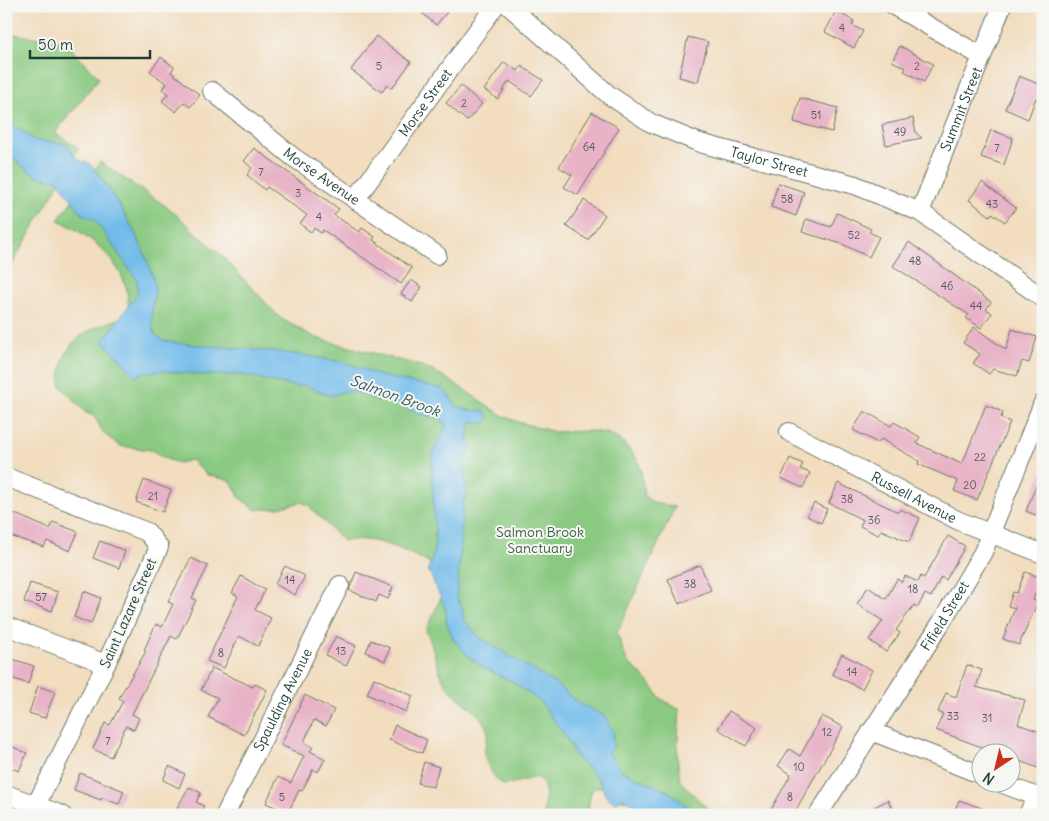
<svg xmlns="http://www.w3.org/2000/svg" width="1049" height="821" font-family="Delius,sans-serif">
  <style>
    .green { fill: #89c980; stroke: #54835a }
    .water { fill: #71bbea; stroke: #487c8f }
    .building { fill: #e8b2c7 }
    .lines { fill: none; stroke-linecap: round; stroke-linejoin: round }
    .street-casing { stroke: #697565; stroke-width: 20 }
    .street { stroke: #fff; stroke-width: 18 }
    .labels { text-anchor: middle; stroke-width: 4; stroke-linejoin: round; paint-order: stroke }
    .number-label { font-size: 11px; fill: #515a59 }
    .street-label { font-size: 14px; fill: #1f3d34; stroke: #f6f6f2 }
    .park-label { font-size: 14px; fill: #3a6047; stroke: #f6f6f2 }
    .water-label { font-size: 15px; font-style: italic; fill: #345c62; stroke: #f6f6f2 }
  </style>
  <rect width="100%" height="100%" fill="#f6f6f2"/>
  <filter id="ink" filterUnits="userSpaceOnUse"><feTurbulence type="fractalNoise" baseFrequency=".02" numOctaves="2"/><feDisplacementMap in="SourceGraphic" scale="10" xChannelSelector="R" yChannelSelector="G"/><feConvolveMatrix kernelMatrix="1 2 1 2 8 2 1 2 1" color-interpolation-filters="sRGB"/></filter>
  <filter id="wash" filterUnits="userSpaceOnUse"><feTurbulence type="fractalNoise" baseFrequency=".0096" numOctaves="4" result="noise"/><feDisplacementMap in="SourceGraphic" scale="20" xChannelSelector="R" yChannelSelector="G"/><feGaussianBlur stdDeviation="1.12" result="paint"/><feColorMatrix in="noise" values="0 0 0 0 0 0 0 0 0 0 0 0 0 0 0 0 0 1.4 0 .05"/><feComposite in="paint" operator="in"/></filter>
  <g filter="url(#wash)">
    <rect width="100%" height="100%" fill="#f2ddbf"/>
    <path class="green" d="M6 33 65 42 99 78 55 133 79 148 6 275Z
      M100 162 170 209 225 259 280 318 316 338 422 366 443 376 502 415 518 422 555 432 590 431 607 433 624 443 637 459 641 469 644 496 654 503 675 507 617 633 627 661 648 681 660 698 680 710 677 755 680 781 714 815H656L632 801 617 800 605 787H596L591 792 587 815H544C543 802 550 785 537 777L505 785C497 784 486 764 484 755 483 747 490 738 487 729 481 712 459 701 448 687 435 670 436 650 426 631L441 597 431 564C404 550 375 535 343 541L308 505 302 502 278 508 256 510 240 498 231 481 207 475 191 460 179 463 166 459 151 450 120 446 104 434 94 416 86 413 60 385C61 340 82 332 120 318L104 341 128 318C128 310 129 300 127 291 120 259 87 233 58 220Z"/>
    <path class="water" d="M6 120 34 140 67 144C73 154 77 162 89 163 112 188 149 252 155 286 156 291 154 296 153 301 152 312 151 326 155 335L165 341 177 343 281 352 344 362 381 376 443 389 457 406 468 410 485 411 489 418 486 423 471 422 470 424 468 441 472 445 464 464 467 494 463 503 457 598 462 607 464 620 480 638 556 684 578 703 604 715 614 733 612 741 614 746 608 752 622 771 669 792 699 815H653L623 798 615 803 605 795 600 781 575 755 567 739 541 702 513 682 486 669 469 657 453 639 446 620V610L428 569C444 540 426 485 434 450 436 442 443 434 446 426L440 418 422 415 382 397 378 401C361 392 349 388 331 396L303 385 297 387 243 375H206L164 371 144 372 136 377 103 341 138 293 137 280 95 220 82 214 57 179C34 181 24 166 6 152Z"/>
    <g id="blocks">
      <path class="building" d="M414 6H452L436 25Z
        M836 11 854 21 852 25 863 31 854 48 825 32Z
        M376 36 411 62 392 88 387 85 382 92 351 70Z
        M688 37 708 42 698 82 679 77Z
        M900 46 933 64 924 82 904 71 906 68 892 61Z
        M161 57 174 67 171 72 200 95 190 107 184 102 176 112 162 101 168 94 162 89 167 84 150 71Z
        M504 62 518 71 521 66 543 80 531 96 509 81 498 99 484 90Z
        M1019 76 1043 86V101L1036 98 1028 119 1005 109Z
        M461 86 482 104 467 121 446 103Z
        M800 98 838 108 832 132 794 122Z
        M592 112 619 128 578 195 564 187 572 175 559 167Z
        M913 118 916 133 922 138 886 145 882 125Z
        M991 130 1013 138 1004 165 981 157Z
        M254 148 339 209 334 215 359 232 362 228 375 237 373 240 412 268 401 284 323 230 321 233 314 228 311 232 300 224 307 215 267 187 265 190 247 175 252 168 244 161Z
        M982 182 1016 208 1005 222 992 213 990 216 969 200Z
        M778 183 804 192 796 216 771 207Z
        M584 200 605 215 588 240 566 226Z
        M837 213 871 229 869 232 879 237 869 257 842 244 802 232 806 219 831 227Z
        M909 242 991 302 986 309 992 313 981 328 966 318 969 315 893 266Z
        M411 280 422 287 412 302 401 294Z
        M974 327 1006 350 1012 329 1037 337 1029 363 1022 361 1017 376 993 369 989 374 973 363 980 354 963 343Z
        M986 405 1003 412 1001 418 1010 422 977 500 954 491 958 481 918 464 919 461 881 439 878 443 853 430 864 411 891 426 894 422 920 437 916 443 962 464Z
        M790 458 803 464 800 469 810 473 803 488 781 478Z
        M1042 471H1043V518L1026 511Z
        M144 480 171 490 163 512 136 502Z
        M838 483 898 512 900 509 920 518 909 542 881 530 878 535 860 526 863 520 829 503Z
        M814 503 827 509 821 523 807 516Z
        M6 510 50 529 53 522 78 532 70 551 47 541 44 547 10 536 12 530 6 528Z
        M948 536 965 546 946 580 941 577 931 597 925 594 918 607 914 605 896 630 900 633 886 652 869 640 883 621 857 604 868 587 886 599 897 579 902 582 905 576 918 582 921 576 924 578Z
        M100 541 125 551 119 568 93 558Z
        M191 558 208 566 192 598 196 600 177 639 171 636 132 714 139 718 134 730 126 726 111 757 93 749 105 723 110 725 123 701 119 698 146 651 144 650 156 624 162 627 173 604 168 602Z
        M700 565 711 590 679 604 668 579Z
        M285 566 305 576 295 595 275 584Z
        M356 572 393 587 388 599 379 595 376 602 349 590Z
        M1025 572 1042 578 1033 600 1038 602 1019 645 1003 639 1015 608 1008 606 1013 592 1017 593Z
        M241 576 265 590 255 610 271 618 258 646 239 636 224 668 207 661 238 596 232 593Z
        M30 583 58 592 52 611 24 602Z
        M84 591 101 598 91 624 74 617Z
        M336 636 356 646 346 666 326 655Z
        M371 640 390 648 385 661 366 652Z
        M842 654 872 670 862 689 832 674Z
        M6 657 34 666 28 684 6 676Z
        M967 665 982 670 976 687 1025 700 1018 724 1043 733V770L1012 758V754H1000L936 730 943 714 938 712 946 693 956 697Z
        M212 668 253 687 255 684 267 690 244 735 208 717 218 698 201 690Z
        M374 678 413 696 406 712 367 694Z
        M38 686 55 692 45 718 29 713Z
        M305 695 334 710 326 726 314 720 304 742 313 747 310 751 325 759 318 772 313 769 302 791 299 790 288 813 266 803 278 777 291 783 304 756 281 745Z
        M729 711 757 728 746 746 718 729Z
        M822 716 843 727 793 815H768L791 774 778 766 789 749 800 756Z
        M395 725 427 740 422 753 389 740Z
        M6 744 27 753 19 771 6 766Z
        M424 762 439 767 433 787 418 783Z
        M169 766 185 774 179 788 163 780Z
        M80 773 124 791 119 804 102 798 101 800 74 790Z
        M189 787 201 793 196 802 204 806 199 815H173Z
        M888 800 895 815H859Z
        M959 800 995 813 994 815H953Z"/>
    </g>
  </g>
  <g filter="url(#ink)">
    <use href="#blocks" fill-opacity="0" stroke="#697565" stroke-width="1"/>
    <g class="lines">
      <defs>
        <g id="street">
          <path id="s1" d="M509 6 609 95 651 123 700 143 855 185 920 212 1043 298"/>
          <path d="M894 6 981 56"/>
          <path id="s2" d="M212 91 293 157 437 255"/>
          <path id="s3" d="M355 200 495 6"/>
          <path id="s4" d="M920 212 1002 6"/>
          <path id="s5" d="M789 432 959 521 1043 554"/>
          <path d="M6 477 147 532 159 547 106 664 36 805"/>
          <path d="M6 626 106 664"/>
          <path d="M871 731 982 775"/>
          <path d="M1003 784 1043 799"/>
          <path d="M6 794 62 815"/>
          <path id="s6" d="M225 815 340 585"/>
          <path id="s7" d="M818 815 941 623 983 552 1043 403"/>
          <path d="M1028 815 1036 797"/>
        </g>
      </defs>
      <use href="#street" class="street-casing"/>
      <use href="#street" class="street"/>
    </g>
  </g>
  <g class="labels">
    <g class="number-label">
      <text x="842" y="32">4</text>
      <text x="379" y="70">5</text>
      <text x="917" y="70">2</text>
      <text x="464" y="107">2</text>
      <text x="816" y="119">51</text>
      <text x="900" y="136">49</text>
      <text x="589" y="151">64</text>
      <text x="997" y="152">7</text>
      <text x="261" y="176">7</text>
      <text x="298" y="197">3</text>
      <text x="787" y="203">58</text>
      <text x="992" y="208">43</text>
      <text x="319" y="221">4</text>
      <text x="854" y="239">52</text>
      <text x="915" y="265">48</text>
      <text x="947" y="290">46</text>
      <text x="976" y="310">44</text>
      <text x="980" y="461">22</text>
      <text x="970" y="489">20</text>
      <text x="153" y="500">21</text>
      <text x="847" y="503">38</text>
      <text x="874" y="524">36</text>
      <text x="290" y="584">14</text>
      <text x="690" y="588">38</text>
      <text x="913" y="593">18</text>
      <text x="41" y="601">57</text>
      <text x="341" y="655">13</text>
      <text x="221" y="657">8</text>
      <text x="852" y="676">14</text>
      <text x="953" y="720">33</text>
      <text x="987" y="722">31</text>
      <text x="827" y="736">12</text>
      <text x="108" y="745">7</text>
      <text x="799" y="771">10</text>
      <text x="282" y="801">5</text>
      <text x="790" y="801">8</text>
    </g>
    <g class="street-label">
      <text dy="5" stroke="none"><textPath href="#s3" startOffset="120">Morse Street</textPath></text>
      <text dy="5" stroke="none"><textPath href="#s4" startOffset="111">Summit Street</textPath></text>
      <text dy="5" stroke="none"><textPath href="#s1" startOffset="309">Taylor Street</textPath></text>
      <text dy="5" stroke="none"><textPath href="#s2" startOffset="139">Morse Avenue</textPath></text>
      <text dy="5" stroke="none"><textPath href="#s5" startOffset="141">Russell Avenue</textPath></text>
      <text transform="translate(128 613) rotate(-66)" y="5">Saint Lazare Street</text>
      <text dy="5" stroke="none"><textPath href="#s7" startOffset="236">Fifield Street</textPath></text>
      <text dy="5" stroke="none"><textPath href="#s6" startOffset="129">Spaulding Avenue</textPath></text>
    </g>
    <g class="park-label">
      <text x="540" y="537">Salmon Brook<tspan x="540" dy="16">Sanctuary</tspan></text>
    </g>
    <g class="water-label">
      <text transform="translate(395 396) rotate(20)" y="5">Salmon Brook</text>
    </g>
  </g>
  <rect width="1049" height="821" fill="none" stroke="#f6f6f2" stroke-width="25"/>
  <g transform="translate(996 768) rotate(215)"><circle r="24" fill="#f6f6f2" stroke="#a0aca6"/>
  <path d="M0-4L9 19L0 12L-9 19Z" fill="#c8321e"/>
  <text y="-8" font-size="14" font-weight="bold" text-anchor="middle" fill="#1f3d34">N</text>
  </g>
  <path d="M30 50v8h120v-8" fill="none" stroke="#1f3d34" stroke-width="2.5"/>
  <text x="38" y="50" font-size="15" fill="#1f3d34" stroke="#f6f6f2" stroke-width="4" paint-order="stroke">50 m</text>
</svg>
